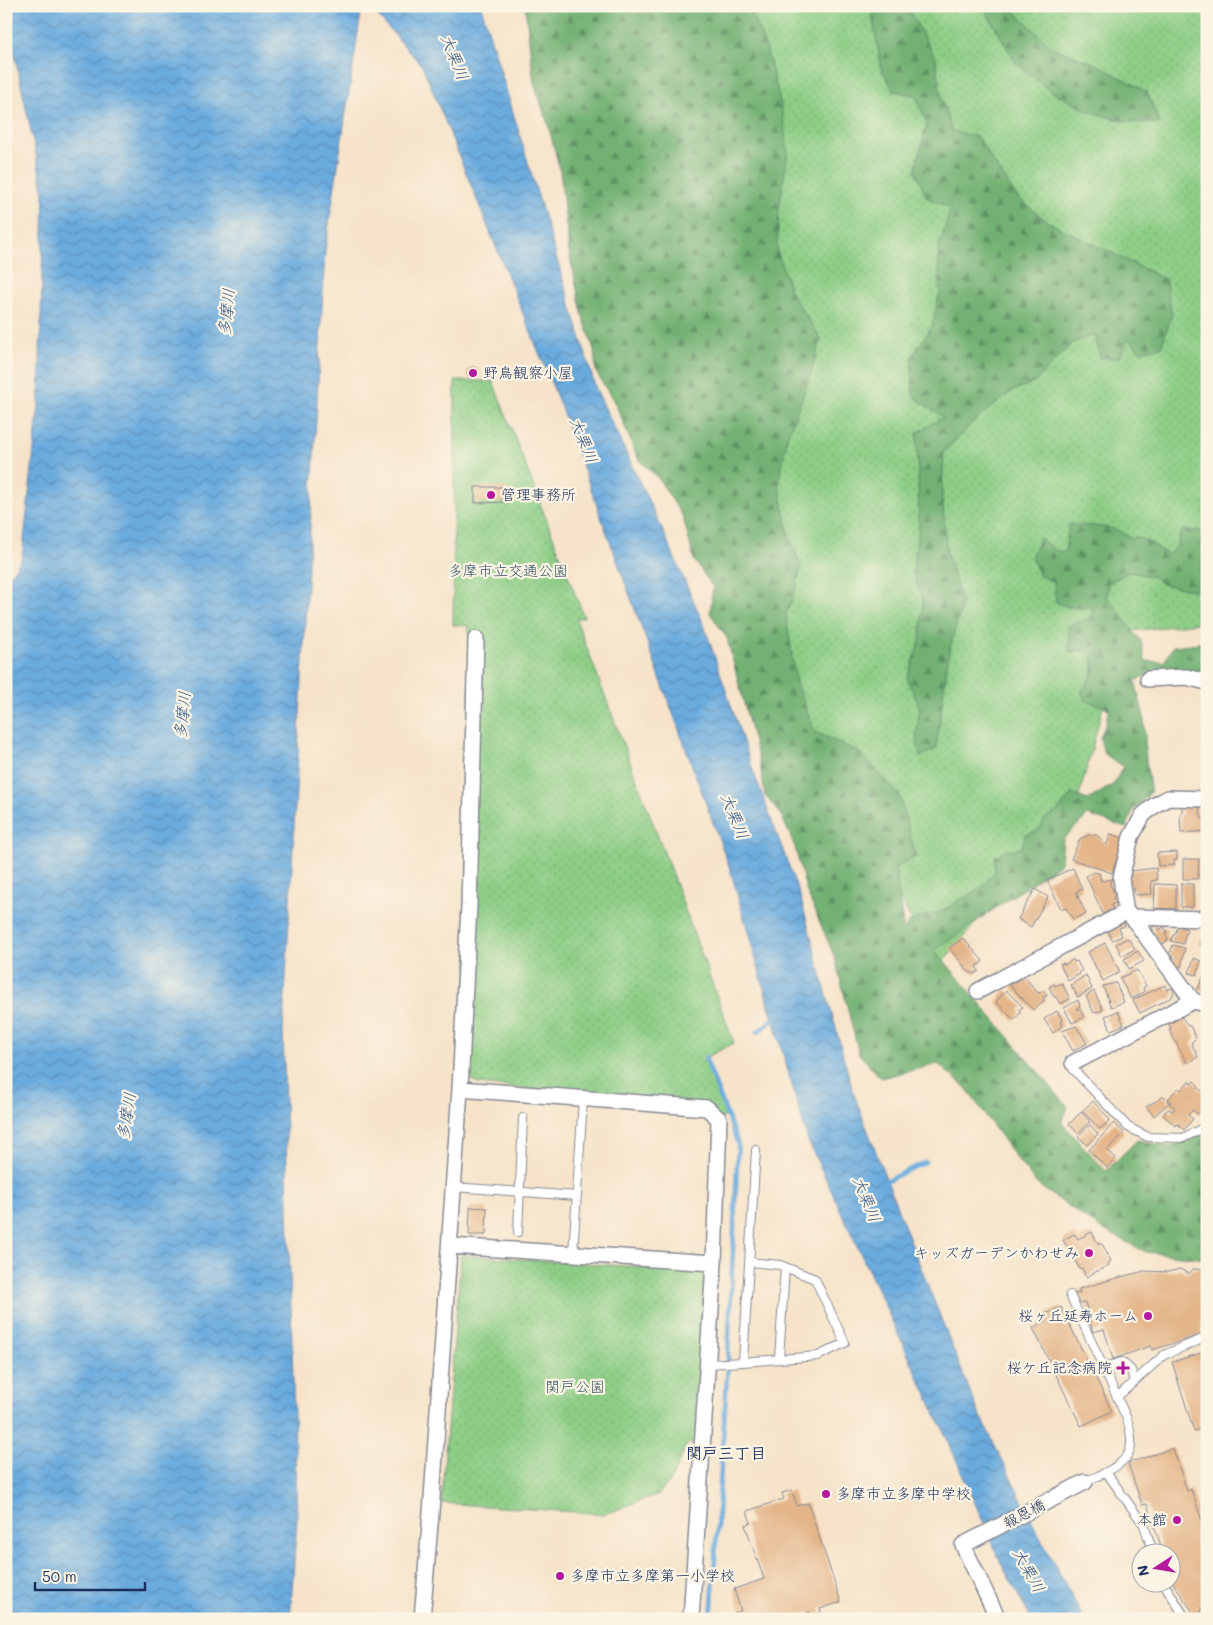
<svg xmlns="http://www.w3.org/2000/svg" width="1213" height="1625" font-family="Mali,'Klee One',sans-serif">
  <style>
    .green { fill: url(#green-dots); stroke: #547e72 }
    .forest { fill: url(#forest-firs); stroke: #467068 }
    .water { fill: url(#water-waves); stroke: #436d9e }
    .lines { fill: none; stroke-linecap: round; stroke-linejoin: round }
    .stream { stroke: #6babde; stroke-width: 4.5 }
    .building { fill: #e4b589 }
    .lane-casing { stroke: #888994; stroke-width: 10 }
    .street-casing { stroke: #888994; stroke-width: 18 }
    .lane { stroke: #fff; stroke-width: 8 }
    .street { stroke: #fff; stroke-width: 15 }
    .poi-dot { fill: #b5179e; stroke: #fcf5e5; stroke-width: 2 }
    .labels { text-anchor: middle; stroke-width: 4.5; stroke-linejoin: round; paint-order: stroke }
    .poi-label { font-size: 15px; fill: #1b2f5e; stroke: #fcf5e5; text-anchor: start }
    .park-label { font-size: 15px; fill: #385768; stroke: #fcf5e5 }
    .street-label { font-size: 15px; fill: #1b2f5e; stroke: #fcf5e5 }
    .water-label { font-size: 16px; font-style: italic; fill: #335484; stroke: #fcf5e5 }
    .neighbourhood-label { font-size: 16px; font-weight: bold; fill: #1b2f5e; stroke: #fcf5e5 }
  </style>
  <defs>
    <pattern id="green-dots" width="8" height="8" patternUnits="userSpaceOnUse" patternTransform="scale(1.25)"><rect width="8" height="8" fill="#8dce86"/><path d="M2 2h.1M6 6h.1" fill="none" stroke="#79b176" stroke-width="1.8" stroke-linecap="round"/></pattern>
    <pattern id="forest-firs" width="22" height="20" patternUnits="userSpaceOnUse" patternTransform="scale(1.25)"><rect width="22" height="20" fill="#72b173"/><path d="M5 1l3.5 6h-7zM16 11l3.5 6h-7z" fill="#5d9062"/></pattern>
    <pattern id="water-waves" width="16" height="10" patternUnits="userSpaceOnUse" patternTransform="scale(1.25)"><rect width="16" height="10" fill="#6babde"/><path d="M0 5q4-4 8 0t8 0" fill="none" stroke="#578cb7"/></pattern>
  </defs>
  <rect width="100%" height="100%" fill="#fcf5e5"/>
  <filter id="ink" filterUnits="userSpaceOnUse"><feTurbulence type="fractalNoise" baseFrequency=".02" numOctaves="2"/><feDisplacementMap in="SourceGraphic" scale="10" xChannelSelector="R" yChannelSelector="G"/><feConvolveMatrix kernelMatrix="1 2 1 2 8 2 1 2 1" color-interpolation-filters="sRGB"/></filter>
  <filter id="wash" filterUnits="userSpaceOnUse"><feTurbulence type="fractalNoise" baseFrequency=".0096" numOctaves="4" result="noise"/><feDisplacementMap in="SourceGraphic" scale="20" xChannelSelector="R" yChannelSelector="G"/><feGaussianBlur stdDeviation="1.12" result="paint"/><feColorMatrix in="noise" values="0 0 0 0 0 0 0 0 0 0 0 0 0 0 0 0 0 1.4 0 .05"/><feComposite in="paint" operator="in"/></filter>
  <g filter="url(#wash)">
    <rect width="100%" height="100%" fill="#f6e3c9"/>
    <path class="green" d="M556 6H1207V622L1123 632 1077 804 938 967 786 695Z
      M455 381H493L584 617 576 619 661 844 734 1043 705 1058 727 1116 719 1119 707 1108 478 1084 467 1077 470 640 468 626 453 625Z
      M461 1255 699 1271 705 1278 697 1443 687 1444 671 1480 659 1494 605 1514 441 1503Z"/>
    <path class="forest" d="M525 6H749L766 48 781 105 788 152 779 208 777 250 791 293 821 339 809 380 787 437 779 485 788 532 801 566 796 588 786 615 796 683 815 732 859 752 899 794 916 857 895 867 904 932 908 923 924 916 943 911 961 899 980 889 995 872V856L1006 850 1021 849 1025 835 1039 830 1045 819 1058 811 1072 794 1088 800 1114 784 1123 766 1104 754 1100 738 1106 722 1109 709 1085 700 1081 692C1091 678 1098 669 1090 652L1078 650 1069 652V626L1092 617V606C1079 609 1068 609 1056 602L1054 582 1040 576 1031 557 1040 538 1056 551 1065 552 1069 524C1096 528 1108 522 1132 539L1135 536 1153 544 1168 555 1177 545 1182 530 1207 531V593L1162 584 1154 577 1130 572 1108 583 1107 597 1141 641 1145 661 1164 662 1173 646 1207 642V677L1146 676 1135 681 1144 717 1146 761 1151 792 1133 811 1126 828 1088 815 1063 839 1061 863 935 950 1068 1107 1062 1123 1106 1171 1137 1140 1170 1147 1207 1133V1259L1146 1252 1100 1228 1038 1185 1016 1158 966 1088 938 1064 881 1078 859 1054 835 958 806 890 795 847 780 813 765 796 760 765 727 638 710 613 713 587 694 560 683 517 658 478 638 459 617 407 596 372 594 350 582 313 569 252 560 171 548 124 534 83Z
      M871 6H907L936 59 941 96 952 131 977 137 1016 196 1048 222 1165 279 1172 315 1161 347 1140 351 1129 339 1118 358H1100L1095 334 1072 343 1035 382 1012 391 973 422 944 452 942 495 947 553 962 605 949 651 936 749 920 757 916 737 920 708 907 679 920 641 923 602 913 572 919 526 917 433 943 417 913 396 912 357 932 326 940 292 938 249 951 208 927 198 915 170 927 124 916 96 894 91 881 68Z
      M983 6H1009L1053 48 1098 65 1147 92 1160 124 1123 121 1088 111 1049 90 1016 63Z"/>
    <path class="water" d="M6 6H362L325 251 283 1032 297 1519 290 1619H6V581L22 558 39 405 44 193 6 14Z
      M369 6H481L596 389 666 538 704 625 751 765 800 896 853 1092 900 1215 977 1409 1040 1537 1084 1619H1031L1001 1563 945 1434 808 1141 730 869 559 402 423 67Z"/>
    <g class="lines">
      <path class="stream" d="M758 1032 776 1017
        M705 1057 738 1144 727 1377 711 1619
        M882 1183 925 1162"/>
    </g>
    <g id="blocks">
      <path class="building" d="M467.5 373a5.5 5.5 0 1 1 11 0a5.5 5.5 0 1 1-11 0Z
        M475 487H508V502L475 503Z
        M1199 804 1200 814H1201L1202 819 1206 818 1207 831 1181 833 1180 814H1182V805Z
        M1110 834 1124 838 1112 873 1071 859 1080 839 1089 835H1097L1107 845Z
        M1177 852V859L1174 860 1175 865 1158 866 1157 853Z
        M1183 859H1199L1198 879H1183Z
        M1073 868 1082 889 1076 892 1086 914 1073 919 1066 908 1061 909 1047 880Z
        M1156 868 1157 880 1151 881 1152 894 1135 895 1134 888 1129 889 1128 877H1131L1130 871Z
        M1093 872 1099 873 1101 881 1111 879 1110 884 1115 894 1113 899 1116 902 1111 905 1113 909 1103 914 1086 876Z
        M1155 884 1176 885V909L1154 908Z
        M1181 884H1193V907H1181Z
        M1035 889 1048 897 1031 927 1018 919Z
        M1123 920 1125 926 1119 928 1122 936 1112 940 1107 928Z
        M1156 925 1160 930 1164 927 1167 932 1165 934 1168 940 1161 945 1152 935 1154 932 1152 928Z
        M1178 926 1187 929 1183 944 1171 941 1173 935H1175Z
        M1205 930H1207V946L1200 944Z
        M963 938 983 961 976 967 979 971 974 974 968 971 949 948Z
        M1128 938 1135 949 1122 956 1116 944Z
        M1105 943 1120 972 1103 981 1088 952Z
        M1173 945 1185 948 1181 967 1175 965 1176 962 1173 961 1174 957 1169 955Z
        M1138 951 1144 961 1129 969 1124 959Z
        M1194 958 1201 961 1197 975 1189 973Z
        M1073 959 1074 962 1077 961 1082 971 1079 972 1080 974 1068 981 1060 964 1064 963 1065 965Z
        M1137 970 1146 986 1143 988 1144 992 1131 999 1120 978Z
        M1086 975 1092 989 1078 997 1071 985Z
        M1024 976 1038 993 1044 991 1047 996 1043 997 1045 1000 1033 1010 1010 985Z
        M1204 976 1207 977V993L1198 988Z
        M1062 983 1070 999 1060 1004 1056 997H1054L1049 987 1054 984 1055 986Z
        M1116 983 1124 1002 1111 1007 1103 986Z
        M1165 985 1167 990 1172 988 1174 991 1172 997 1140 1013 1133 1000Z
        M1006 990 1023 1007 1019 1010 1021 1012 1014 1020 996 1002Z
        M1094 991 1103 1010 1094 1013 1086 996Z
        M1078 1000 1080 1006 1077 1008 1078 1010 1080 1009 1084 1017 1072 1023 1064 1008Z
        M1057 1011 1063 1021 1061 1022 1063 1026 1053 1033 1044 1019Z
        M1118 1011 1124 1025 1111 1030 1105 1016Z
        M1182 1017 1188 1026H1190L1196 1038 1191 1043 1198 1057 1187 1063 1169 1030 1171 1029 1169 1024Z
        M1076 1026 1087 1043 1073 1051 1062 1031Z
        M1189 1081 1191 1084 1194 1081 1199 1086 1198 1088 1207 1095V1104L1198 1114 1193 1110 1188 1115 1193 1119 1184 1130 1178 1124 1176 1126 1163 1115 1168 1109 1172 1111 1175 1108 1170 1104 1171 1102 1168 1099 1178 1088 1181 1090Z
        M1164 1096 1169 1103 1154 1116 1146 1107Z
        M1093 1101 1110 1120 1100 1129 1082 1111Z
        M1081 1112 1090 1122 1078 1133 1069 1124Z
        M1114 1123 1124 1133 1107 1150 1116 1158 1107 1168 1089 1150Z
        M1090 1125 1098 1134 1087 1145 1078 1136Z
        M470 1207 487 1208 486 1235H469Z
        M1092 1232 1098 1244H1102L1111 1261 1108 1263 1109 1265 1086 1277 1082 1268 1080 1269 1063 1240 1074 1234 1078 1239Z
        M1180 1269 1189 1274 1193 1269 1207 1270V1297H1203L1207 1310V1322L1201 1324 1203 1334 1152 1350 1151 1346 1113 1359 1104 1329 1093 1332 1085 1302 1075 1304 1073 1294 1080 1293 1079 1289 1117 1278 1144 1271 1168 1272Z
        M1061 1307 1112 1411 1081 1426 1033 1328 1046 1321 1043 1315Z
        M1207 1351V1415L1200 1418 1203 1428 1194 1431 1172 1362Z
        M1173 1448 1187 1491 1191 1489 1207 1535V1605L1201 1607 1202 1613 1195 1615 1173 1583 1170 1576V1552H1163L1147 1504 1142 1505 1128 1463Z
        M792 1490 797 1506 808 1503 841 1602 820 1609 823 1619H813L810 1612 793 1618 783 1614 769 1619H736L734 1613 741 1611 734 1589 764 1579 745 1525 751 1523 747 1511 784 1499 782 1493Z"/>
    </g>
  </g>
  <g filter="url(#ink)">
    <use href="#blocks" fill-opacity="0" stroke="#888994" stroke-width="1"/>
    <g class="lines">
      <defs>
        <path id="lane" d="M1073 1063V1069L1128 1127 1148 1137 1183 1138 1207 1126
          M453 1187 577 1196
          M518 1232 523 1118
          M573 1254 583 1099
          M1070 1295 1127 1419C1129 1426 1131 1432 1131 1439 1134 1464 1103 1473 1085 1482
          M779 1359 785 1267
          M743 1362 818 1356 845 1343 815 1279 780 1265 749 1262
          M708 1364 743 1362 756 1150
          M1106 1376 1111 1365 1122 1362 1131 1370 1134 1381
          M1117 1397 1164 1355 1207 1337
          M1106 1472 1144 1525 1153 1552
          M1163 1582 1186 1619"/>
        <path id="street" d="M1148 679 1186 677 1207 682
          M1126 913 1121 878 1131 837 1143 815 1155 805 1168 798 1207 799
          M1127 913 1132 917 1207 919
          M1132 917 1193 1001
          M978 991 1120 915 1126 913
          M1073 1063 1193 1001 1207 1004
          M460 1089 707 1108 719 1119 714 1263 691 1619
          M450 1246 714 1263
          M422 1619 431 1513 460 1089 469 905 476 639
          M998 1619 963 1545 1085 1482"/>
      </defs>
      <use href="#lane" class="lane-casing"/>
      <use href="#street" class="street-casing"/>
      <use href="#lane" class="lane"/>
      <use href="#street" class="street"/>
    </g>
  </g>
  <g class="poi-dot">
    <circle cx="473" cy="373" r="5"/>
    <circle cx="491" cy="495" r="5"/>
    <circle cx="1089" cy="1253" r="5"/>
    <circle cx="1148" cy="1316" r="5"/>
    <path d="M1120.5 1360.5h5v5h5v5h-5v5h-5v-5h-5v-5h5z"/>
    <circle cx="826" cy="1494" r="5"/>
    <circle cx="1177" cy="1520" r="5"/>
    <circle cx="560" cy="1576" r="5"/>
  </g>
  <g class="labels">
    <g class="poi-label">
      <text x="483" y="378">野鳥観察小屋</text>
      <text x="501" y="500">管理事務所</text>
      <text x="1079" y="1258" text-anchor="end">キッズガーデンかわせみ</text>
      <text x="1138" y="1321" text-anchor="end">桜ヶ丘延寿ホーム</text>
      <text x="1112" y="1373" text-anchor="end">桜ケ丘記念病院</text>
      <text x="836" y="1499">多摩市立多摩中学校</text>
      <text x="1167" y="1525" text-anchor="end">本館</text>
      <text x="570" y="1581">多摩市立多摩第一小学校</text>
    </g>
    <g class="park-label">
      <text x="508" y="576">多摩市立交通公園</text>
      <text x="575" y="1392">関戸公園</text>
    </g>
    <g class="street-label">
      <text transform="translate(1024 1514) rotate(-27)" y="5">報恩橋</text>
    </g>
    <g class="water-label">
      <text transform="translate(455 57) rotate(68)" y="6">大栗川</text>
      <text transform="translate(226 312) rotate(-84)" y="6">多摩川</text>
      <text transform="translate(584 440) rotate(68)" y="6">大栗川</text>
      <text transform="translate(182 715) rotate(-84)" y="6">多摩川</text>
      <text transform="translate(735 816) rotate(68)" y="6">大栗川</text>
      <text transform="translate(126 1116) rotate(-81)" y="6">多摩川</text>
      <text transform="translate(867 1199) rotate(68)" y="6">大栗川</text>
      <text transform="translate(1029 1570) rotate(61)" y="6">大栗川</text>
    </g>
    <g class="neighbourhood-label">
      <text x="726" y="1459">関戸三丁目</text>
    </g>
  </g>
  <rect width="1213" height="1625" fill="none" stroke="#fcf5e5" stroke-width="25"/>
  <g transform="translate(1156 1568) rotate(258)"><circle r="24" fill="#fcf5e5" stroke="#a2a6af"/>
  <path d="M0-4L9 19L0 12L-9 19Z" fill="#b5179e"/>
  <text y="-8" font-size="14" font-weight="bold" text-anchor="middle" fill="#1b2f5e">N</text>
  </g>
  <path d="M35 1582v8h110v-8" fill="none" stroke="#1b2f5e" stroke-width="2.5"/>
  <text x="42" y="1582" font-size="15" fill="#1b2f5e" stroke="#fcf5e5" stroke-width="4" paint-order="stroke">50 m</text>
</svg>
